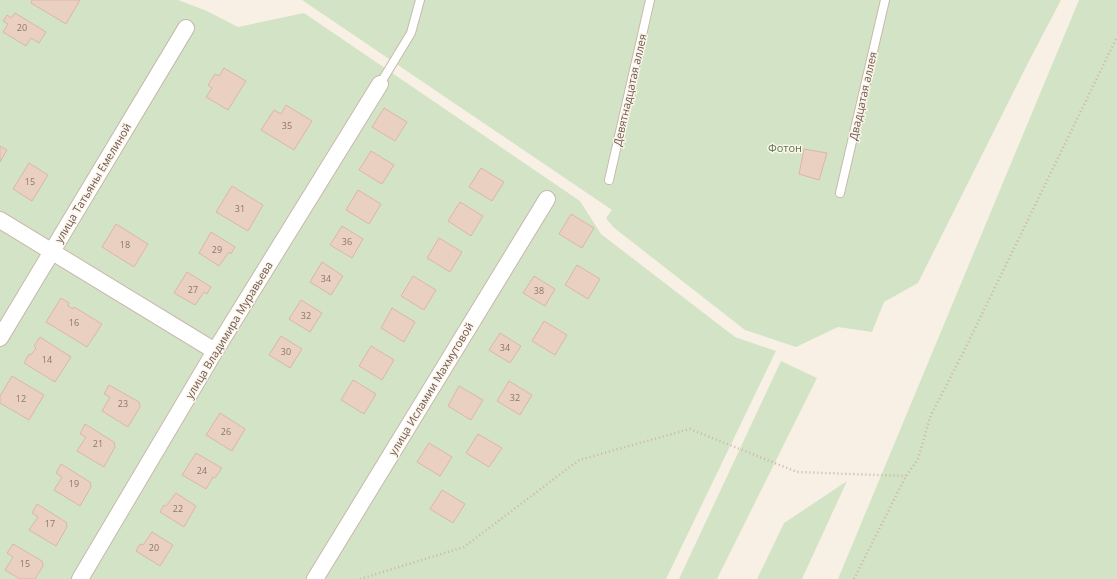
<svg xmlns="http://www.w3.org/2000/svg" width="1117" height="579" font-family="'Open Sans',sans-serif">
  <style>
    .green { fill: #d3e4c6 }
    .building { fill: #ead0c1; stroke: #dbb7a3 }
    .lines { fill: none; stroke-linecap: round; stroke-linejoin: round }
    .lane-casing { stroke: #c8b8ad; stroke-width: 10 }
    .street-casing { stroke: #c8b8ad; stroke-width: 18 }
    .path { stroke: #cfb3a4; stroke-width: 2.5; stroke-dasharray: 1 3; stroke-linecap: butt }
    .lane { stroke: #fff; stroke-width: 8 }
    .street { stroke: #fff; stroke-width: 16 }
    .labels { text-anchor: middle; stroke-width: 3; stroke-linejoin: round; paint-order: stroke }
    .number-label { font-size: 9px; fill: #8d766b }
    .street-label { font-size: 11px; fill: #6e584e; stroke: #fcf5eb }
    .park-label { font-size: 11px; fill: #59784b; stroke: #fcf5eb }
  </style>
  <rect width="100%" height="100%" fill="#f9f0e5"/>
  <path class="green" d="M0 0H178L207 11 238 27 304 13 580 201 601 234 735 337 776 351 666 579H0Z
    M302 0H1061L1028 63 918 283 884 302 872 332 838 327 796 347 745 330 613 227 606 218 612 210Z
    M1079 0H1117V579H838Z
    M781 361 817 378 717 579H679Z
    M847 481 802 579H757L784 523Z"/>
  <path class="building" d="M32 0H80L66 24 31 3Z
    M15 13 46 32 39 43 31 38 26 46 3 32 8 24 3 21 7 15 11 18Z
    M224 68 246 81 228 110 206 97 212 88 208 85 215 74 219 76Z
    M286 105 312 121 294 150 261 130 274 110 281 114Z
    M384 108 407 122 395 141 372 127Z
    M0 146 7 150 0 162Z
    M804 149 827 153 819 180 799 174Z
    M371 151 394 165 382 184 359 170Z
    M29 163 48 175 32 201 13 189Z
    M481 168 504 182 492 201 469 187Z
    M232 186 263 205 248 231 216 212Z
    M358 190 381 204 369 224 346 210Z
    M460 202 483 216 471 236 448 221Z
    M571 214 594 228 582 248 559 234Z
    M116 224 148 244 134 267 102 247Z
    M342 226 363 239 352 258 330 245Z
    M211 232 235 247 231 254 229 252 219 266 199 253Z
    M439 238 462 252 450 272 427 258Z
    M322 262 343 276 331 295 310 282Z
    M577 265 600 279 588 299 565 285Z
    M187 272 211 287 207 294 204 292 195 305 174 293Z
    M413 276 436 290 424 310 401 296Z
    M534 276 555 289 545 306 523 293Z
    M61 298 69 303 68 306 73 309 74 307 102 324 87 347 46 322Z
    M301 300 322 313 310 332 289 319Z
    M392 308 415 322 404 342 381 328Z
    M544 321 567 335 555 355 532 341Z
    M500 333 521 346 510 363 489 350Z
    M281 336 302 349 290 368 269 355Z
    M40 337 71 357 55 382 24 363 29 354 31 355 36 348 34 346Z
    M371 346 394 360 382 380 359 366Z
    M12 376 44 395 29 420 0 403V396Z
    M353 380 376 394 364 414 341 400Z
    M509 381 532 395 520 415 497 401Z
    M109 385 139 402 140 407 128 427 102 411 110 397 104 394Z
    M459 386 483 400 471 420 448 406Z
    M220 413 245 429 232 451 206 435Z
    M85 424 114 442 115 447 104 467 77 451 86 437 80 434Z
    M478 434 502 448 489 467 466 453Z
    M429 443 452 457 440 476 417 462Z
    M196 453 222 468 215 478 213 477 206 489 182 475Z
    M61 464 90 482 91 487 80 506 54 490 62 477 56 473Z
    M442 490 465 504 453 523 430 509Z
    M176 493 196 506 184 527 160 512 164 505 166 506Z
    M37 504 66 522 67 527 56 546 29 530 38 517 32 513Z
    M152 532 173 545 160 566 136 551 140 544 143 545Z
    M13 544 42 561 43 566 35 579H20L5 570 13 557 7 553Z"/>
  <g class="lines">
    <defs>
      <path id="lane" d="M380 84 411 33 420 0
        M609 180 650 0
        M840 193 885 0"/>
      <path id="street" d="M0 220 215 351
        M0 338 186 28
        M80 579 215 351 380 84
        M315 579 547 199"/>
    </defs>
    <use href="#lane" class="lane-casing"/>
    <use href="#street" class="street-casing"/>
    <path class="path" d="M360 579 464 547 579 460 690 429 797 472 906 476
      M854 579 906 476 918 459 930 417 963 353 1117 37"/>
    <use href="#lane" class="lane"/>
    <use href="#street" class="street"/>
  </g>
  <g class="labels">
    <g class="number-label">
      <text x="22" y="31">20</text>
      <text x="287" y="129">35</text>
      <text x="30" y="185">15</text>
      <text x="240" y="212">31</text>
      <text x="347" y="245">36</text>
      <text x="125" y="248">18</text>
      <text x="217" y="253">29</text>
      <text x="326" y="282">34</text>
      <text x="193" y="293">27</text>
      <text x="539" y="294">38</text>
      <text x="306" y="319">32</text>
      <text x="74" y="326">16</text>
      <text x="505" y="351">34</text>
      <text x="286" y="355">30</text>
      <text x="47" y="363">14</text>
      <text x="515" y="401">32</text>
      <text x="21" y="402">12</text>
      <text x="123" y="407">23</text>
      <text x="226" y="435">26</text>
      <text x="98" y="447">21</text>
      <text x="202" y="474">24</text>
      <text x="74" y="487">19</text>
      <text x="178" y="512">22</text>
      <text x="50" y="527">17</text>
      <text x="154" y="551">20</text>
      <text x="25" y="567">15</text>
    </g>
    <g class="street-label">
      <text transform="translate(630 90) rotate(-77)" y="4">Девятнадцатая аллея</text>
      <text transform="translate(863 96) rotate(-77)" y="4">Двадцатая аллея</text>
      <text transform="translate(93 183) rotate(-59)" y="4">улица Татьяны Емелиной</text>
      <text transform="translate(229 330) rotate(-59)" y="4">улица Владимира Муравьева</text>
      <text transform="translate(431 389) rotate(-59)" y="4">улица Исламии Махмутовой</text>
    </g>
    <g class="park-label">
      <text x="785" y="152">Фотон</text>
    </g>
  </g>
</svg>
